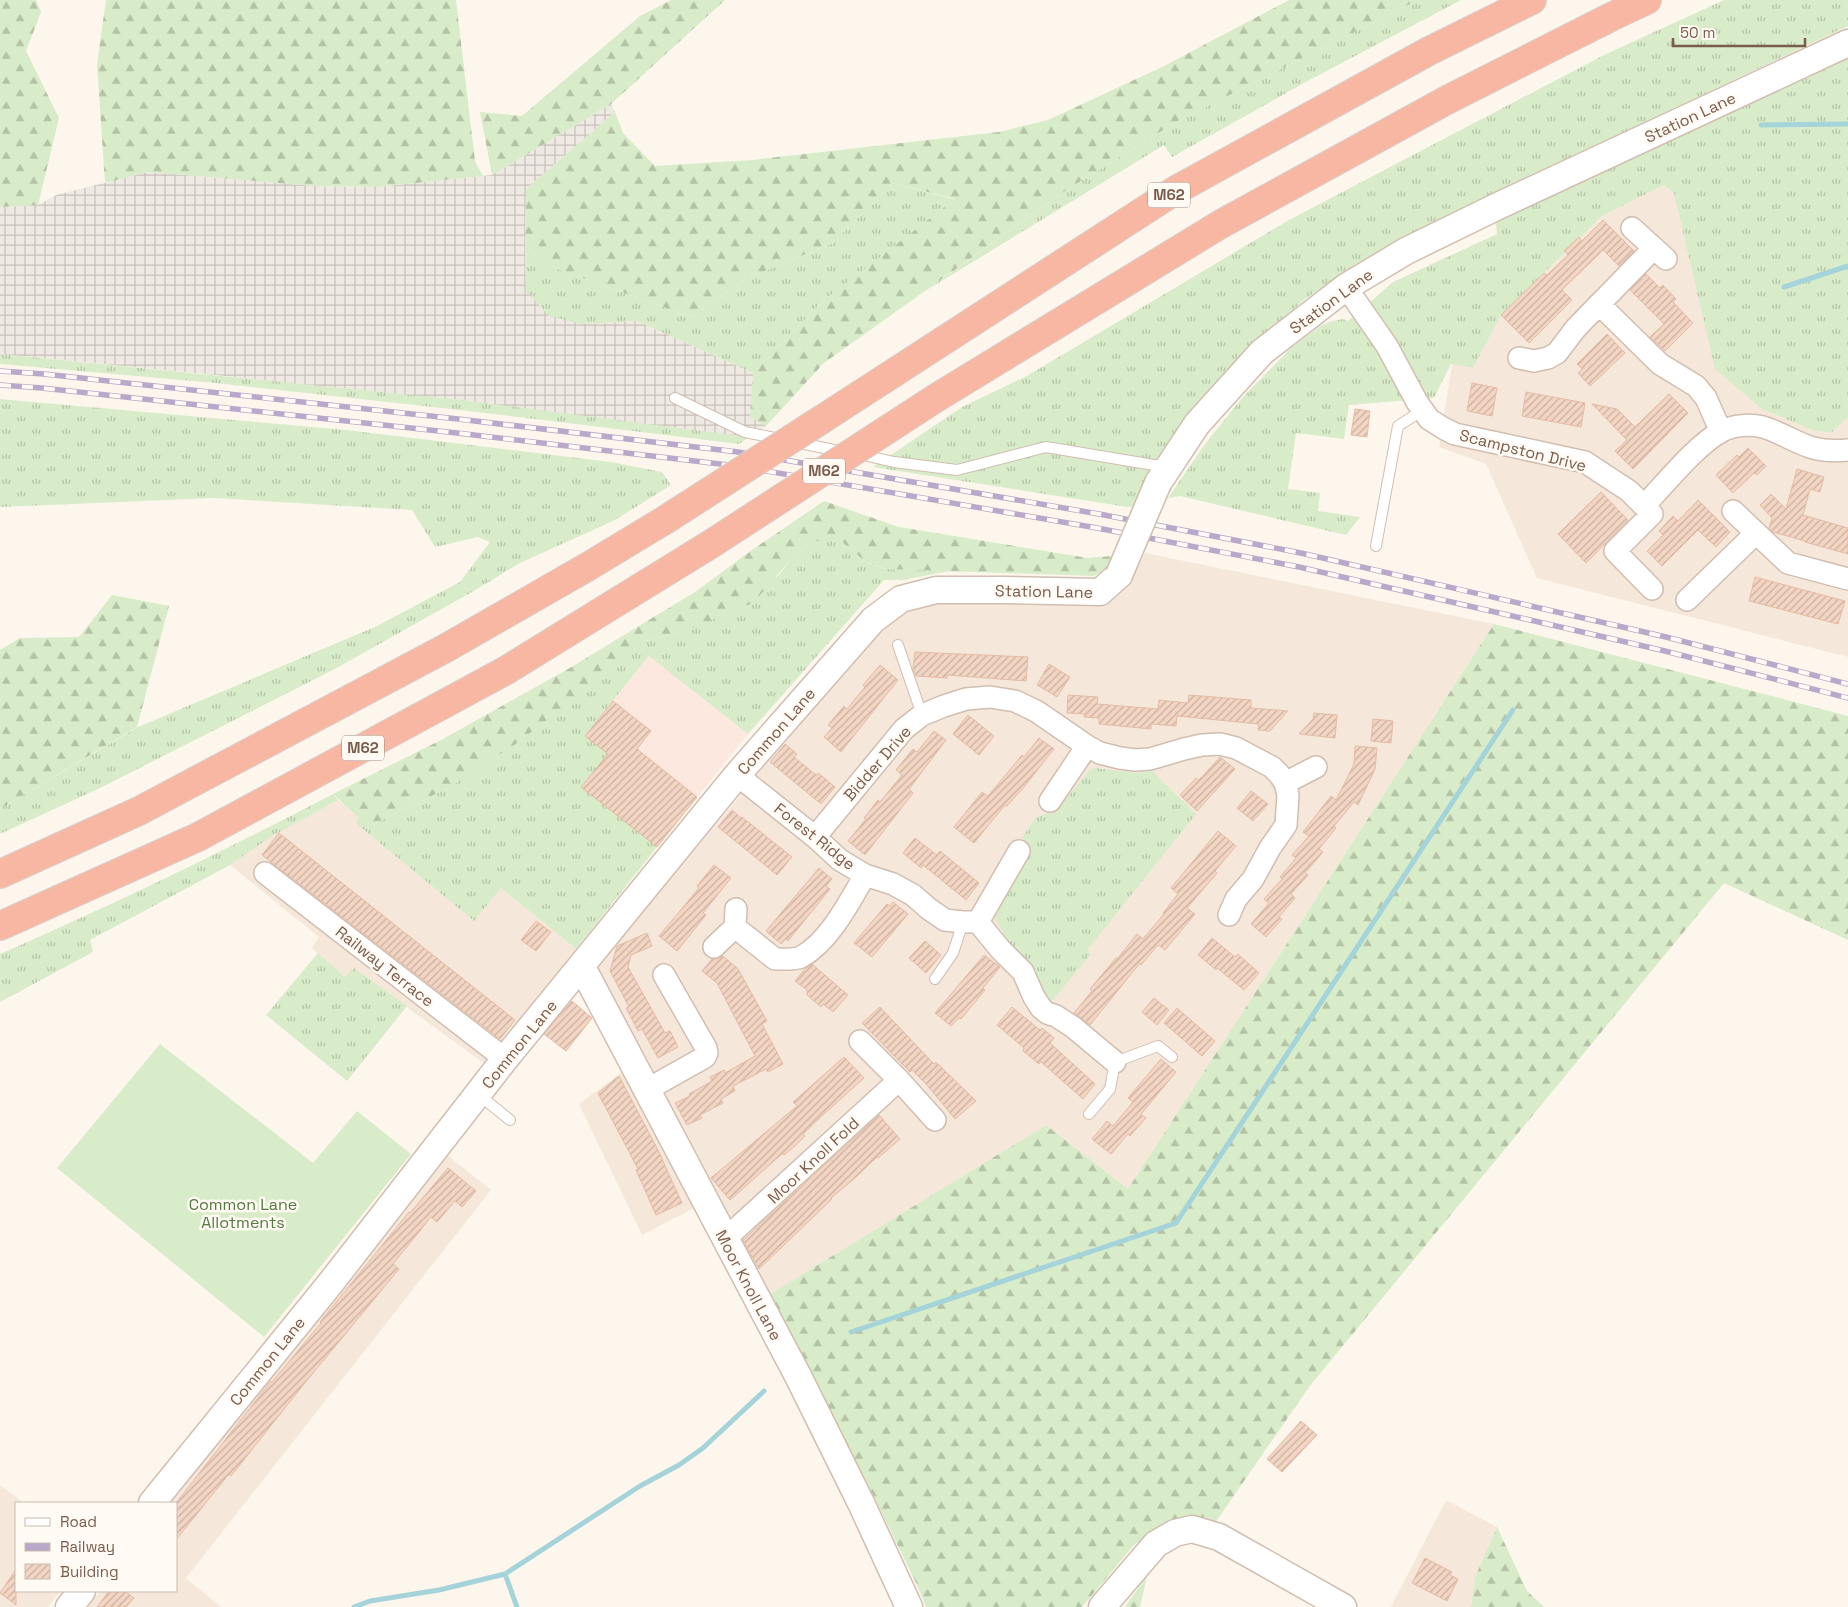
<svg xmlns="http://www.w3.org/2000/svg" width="1848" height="1607" font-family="'Space Grotesk',sans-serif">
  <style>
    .residential { fill: #f5e8da }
    .commercial { fill: #fde8e0 }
    .industrial { fill: url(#industrial-grid) }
    .grass { fill: url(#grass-tufts) }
    .forest { fill: url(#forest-firs) }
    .garden { fill: #d8ecc9 }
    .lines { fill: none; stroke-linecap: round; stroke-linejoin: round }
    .stream { stroke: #a5d3da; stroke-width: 5 }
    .building { fill: url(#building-hatch); stroke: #e6bba3 }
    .service-casing { stroke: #d1beb0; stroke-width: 12 }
    .minor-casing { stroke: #d1beb0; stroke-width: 24 }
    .tertiary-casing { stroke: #d1beb0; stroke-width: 29 }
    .motorway-casing { stroke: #dad1cd; stroke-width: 30 }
    .service { stroke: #fff; stroke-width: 10 }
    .minor { stroke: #fff; stroke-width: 21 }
    .tertiary { stroke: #fff; stroke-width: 26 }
    .motorway { stroke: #f7b7a3; stroke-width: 28 }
    .rail-casing { stroke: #b9a8c9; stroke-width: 5.5 }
    .rail { stroke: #fffaf3; stroke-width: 4; stroke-dasharray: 11; stroke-linecap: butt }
    .tertiary-bridge-casing { stroke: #d1beb0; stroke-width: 29; stroke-linecap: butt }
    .motorway-bridge-casing { stroke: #dad1cd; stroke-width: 30; stroke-linecap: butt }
    .tertiary-bridge { stroke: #fff; stroke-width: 26 }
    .motorway-bridge { stroke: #f7b7a3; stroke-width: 28 }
    .labels { text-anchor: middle; stroke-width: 5; stroke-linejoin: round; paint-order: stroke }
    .shield { fill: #fffaf3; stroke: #a28b7f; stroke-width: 1 }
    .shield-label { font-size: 15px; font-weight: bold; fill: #7a5c4d }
    .street-label { font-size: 16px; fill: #7a5c4d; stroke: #fffaf3 }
    .park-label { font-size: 16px; fill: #537a41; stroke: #fffaf3 }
  </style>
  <defs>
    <pattern id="industrial-grid" width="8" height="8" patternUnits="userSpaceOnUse" patternTransform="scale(1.25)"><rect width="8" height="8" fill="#efe9e4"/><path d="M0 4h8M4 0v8" fill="none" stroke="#c7c0bb"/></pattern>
    <pattern id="grass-tufts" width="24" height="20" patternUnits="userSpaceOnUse" patternTransform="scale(1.25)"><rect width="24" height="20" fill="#d8ecc9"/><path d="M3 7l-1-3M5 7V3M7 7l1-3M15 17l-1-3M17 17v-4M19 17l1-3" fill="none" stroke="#b4c2a5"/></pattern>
    <pattern id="forest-firs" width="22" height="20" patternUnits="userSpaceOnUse" patternTransform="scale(1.25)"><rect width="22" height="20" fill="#d8ecc9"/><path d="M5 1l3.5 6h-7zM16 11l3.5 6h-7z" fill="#b4c2a5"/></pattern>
    <pattern id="building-hatch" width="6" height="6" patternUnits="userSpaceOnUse" patternTransform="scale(1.25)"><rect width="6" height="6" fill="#f3d5c3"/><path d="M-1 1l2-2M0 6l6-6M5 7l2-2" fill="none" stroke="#cab0a1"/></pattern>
  </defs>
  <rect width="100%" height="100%" fill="#fdf6ec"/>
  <path class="residential" d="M1664 185 1674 193 1763 410 1775 414 1811 430 1831 433 1848 417V657L1537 578 1486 464 1439 447 1452 364 1473 368 1501 315 1602 216Z
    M1145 553 1494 624 1128 1189 1046 1125 767 1296 596 967 735 802 860 644 916 605 1121 588 1134 574Z
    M338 800 360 818 357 823 474 921 501 888 576 949 485 1064 354 969 345 977 312 948 319 937 230 865 271 836Z
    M622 1072 696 1207 642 1235 579 1104Z
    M446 1154 491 1190 186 1578 221 1607H87L100 1591H176V1503H170Z
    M0 1485 24 1503H16V1591H60L48 1607H0Z
    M1446 1500 1497 1527 1475 1577 1471 1607H1391Z"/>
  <path class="commercial" d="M650 655 748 734 657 847 581 787 585 736Z"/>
  <path class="industrial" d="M611 104 615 112 526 189 525 246 526 291 582 324 637 321 753 373 751 417 766 426 749 437 216 375 0 354V207L38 205 56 195 148 172 314 186 377 187 492 175Z"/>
  <path class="grass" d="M1418 0H1461L1304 83 1172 157 1164 145 927 290 1068 189 1176 122Z
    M1724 0H1848V26L1444 217 1394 242 1353 266 1305 299 1261 338 1138 505 1128 507 873 467 962 407 1025 377 1289 220 1604 55Z
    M1848 56V417L1831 433 1811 430 1775 414 1763 410 1715 369 1674 193 1664 185 1602 216 1501 315 1473 368 1451 364 1434 398 1349 405 1344 439 1296 433 1288 489 1320 493 1318 511 1360 517 1346 535 1180 496 1168 498 1205 444 1242 398 1290 349 1320 326 1332 321 1343 319 1348 321 1393 282 1497 234 1496 224 1498 221Z
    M892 183 956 200 823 301 753 373 637 321 582 324 549 316 526 291 525 246 555 268 691 317 747 278 833 243Z
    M0 354 462 400 749 437 739 444 460 410 216 383 0 364Z
    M0 399 346 430 611 462 662 472 671 485 615 520 520 563 472 592 333 670 100 788 0 834V809L138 727 377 626 460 582 490 542 478 537 435 547 412 510 214 498 0 507Z
    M814 541H841L867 563 886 569 949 571 903 580H884L748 734 649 656 585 735 608 754 582 787 657 847 576 949 501 888 474 921 363 829 450 787 603 677 644 641 683 632 778 576 794 556Z
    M1094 768 1137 773 1152 771 1196 814 1088 949 1090 955 1053 1000H1049L1011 946 994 917 1001 894 1028 847 1022 838 1035 818 1059 808 1088 772Z
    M333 794 338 800 272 836 230 865 90 940 93 952 0 1002V954C113 905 224 851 333 794Z
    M318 953 345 977 354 968 407 1006 347 1081 266 1015Z"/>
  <path class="forest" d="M0 0H36L41 12 26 51 59 118 38 205 0 207Z
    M106 0H456L475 161 483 176 377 187 314 186 148 172 105 183 97 64Z
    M671 0H725L611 104 492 175 480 112 522 116 640 16Z
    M1289 0H1418L1176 122 1068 189 824 363 766 426 750 417 753 373 823 301 955 199 892 183 833 243 747 278 691 317 555 268 525 246 526 189 615 112 623 133 655 166 752 160 999 132 1048 120 1162 67Z
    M824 501 899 527 1088 558 1112 556 1107 568 1094 576 887 569 867 563 841 541H814L794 556 753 603 683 632 644 641 603 677 517 743 450 787 363 829 356 823 359 818 333 794 441 740 568 669 695 592 752 550Z
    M112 595 169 606 137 727 0 809V650L20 638 79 637Z
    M1494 624 1848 716V940L1724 883 1309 1387 1215 1523 1204 1517 1179 1521 1156 1530 1134 1545 1082 1607H926L917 1585 874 1497 767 1296 1046 1125 1128 1189Z
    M1497 1527 1527 1591 1544 1607H1471L1475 1577Z
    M1147 1576 1140 1607H1126V1605Z"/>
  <path class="garden" d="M160 1044 313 1163 357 1111 411 1154 264 1337 57 1168Z"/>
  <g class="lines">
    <path class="stream" d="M1761 125 1848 124
      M1784 287 1848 266
      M851 1332 1176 1223 1513 710
      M505 1574 517 1607
      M354 1607 370 1601 439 1590 505 1574 640 1486 679 1465 703 1448 764 1391"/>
  </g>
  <path class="building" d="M1603 220 1634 251 1619 266 1603 250 1562 290 1572 300 1529 343 1501 315 1544 273 1547 275 1568 255 1564 251 1579 237 1582 241Z
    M1646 274 1660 288 1663 285 1676 299 1673 302 1693 323 1665 351 1650 337 1664 324 1630 290Z
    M1607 334 1625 353 1590 386 1578 373 1582 369 1577 364Z
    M1472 383 1497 388 1492 416 1467 411Z
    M1526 392 1585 403 1581 427 1522 416Z
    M1669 394 1688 413 1633 469 1615 451 1627 440 1592 404 1617 409 1635 427Z
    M1355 409 1370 411 1367 437 1351 435Z
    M1748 448 1766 466 1757 475 1754 473 1733 493 1716 475 1737 455 1739 457Z
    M1797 469 1824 477 1820 492 1810 489 1803 515 1848 528V554L1805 542V541L1773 532 1769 528 1772 518 1760 505 1771 494 1786 509Z
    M1601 492 1628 520 1586 563 1558 534Z
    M1698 500 1730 532 1716 547 1698 530 1662 566 1647 551 1663 535 1659 531 1673 516 1678 521Z
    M1755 577 1845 601 1838 624 1749 601Z
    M915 652 1028 657 1026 681 947 675V678L916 676 913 668Z
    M1049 664 1070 677 1057 697 1037 685Z
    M880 665 898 680 841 752 824 737 832 728 828 725 844 706 847 709 865 687 863 685Z
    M1068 695 1098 697 1097 704 1158 709 1159 700 1188 703 1189 695 1251 700V708L1288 711 1270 731 1258 730 1259 724 1177 716 1176 726 1151 724V729L1099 724V718L1084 717 1085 714 1067 713Z
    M613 701 651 731 637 749 697 797 657 847 581 787 608 754 585 736Z
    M1314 713 1337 715 1335 738 1299 734 1313 719Z
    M968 715 994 736 979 755 953 734Z
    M1373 719 1393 721 1391 743 1371 741Z
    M934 731 946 740 909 789 913 793 865 855 848 841 866 819 864 818 878 800 880 802 902 775 896 770 913 749 917 752Z
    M1039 738 1054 749 1024 787 1007 806 1005 805 974 843 954 827 982 792 988 796 1022 755 1024 757Z
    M785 744 797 754 794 757 816 775 818 773 835 787 821 804 770 762Z
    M1355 746 1377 748 1375 769 1358 805 1354 802 1334 826 1336 828 1319 849 1323 852 1305 873 1308 875 1291 894 1295 898 1279 917 1282 919 1266 937 1251 924 1269 903 1264 899 1282 879 1280 877 1296 858 1292 855 1309 836 1303 832 1331 796 1336 800 1354 764Z
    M1220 757 1235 769 1197 811 1180 795 1196 778 1199 780Z
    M1251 791 1268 804 1253 821 1237 808Z
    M732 810 741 818 742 817 792 857 777 875 718 827Z
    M1218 831 1236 846 1215 871 1217 873 1187 908 1195 914 1165 950 1158 945 1141 965 1140 963 1090 1025 1074 1013 1092 991 1090 989 1116 958 1117 959 1137 934 1143 939 1164 914 1163 913 1178 894 1171 888Z
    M279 833 515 1020 500 1039 262 855Z
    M915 838 937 855 940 851 979 883 966 900 923 865 921 868 903 853Z
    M714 865 731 878 703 913 706 915 677 951 659 936 699 888 697 886Z
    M819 868 832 879 826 886 830 889 788 941 786 939 781 944 766 931Z
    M893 902 908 914 872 957 854 943 887 904 890 906Z
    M536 921 551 932 536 951 521 940Z
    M647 933 652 946 631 955 628 967 665 1033 670 1031 678 1047 658 1058 642 1029 638 1031 626 1008 629 1007 610 971 617 946Z
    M1212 938 1235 957 1238 954 1259 973 1244 990 1217 968 1216 970 1198 955Z
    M925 941 941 955 926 973 909 958Z
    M984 955 1000 967 983 988 985 990 961 1019 959 1018 951 1026 935 1013Z
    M723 956 738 969 767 1021 762 1024 783 1064 768 1072 766 1069 733 1086 735 1091 721 1099 723 1103 700 1115 702 1118 687 1125 675 1103 690 1096 689 1094 712 1081 710 1077 724 1070 725 1073 755 1056 717 983 702 971 712 959H717Z
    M812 964 848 995 833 1012 823 1004 821 1007 807 995V990L795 981 805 969Z
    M1154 998 1169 1010 1157 1025 1142 1012Z
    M572 1001 592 1018 566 1051 544 1034Z
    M880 1007 934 1064 936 1062 976 1101 955 1119 926 1084 912 1070 910 1072 862 1023Z
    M1012 1007 1040 1030 1042 1028 1054 1038 1050 1043 1095 1084 1083 1099 1041 1062 1039 1064 1023 1051 1024 1048 997 1025Z
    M1177 1008 1215 1041 1202 1056 1164 1023Z
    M844 1057 864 1078 824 1114 803 1134 805 1136 795 1146 784 1155 783 1153 730 1200 711 1178 797 1106 793 1102Z
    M1161 1059 1176 1072 1141 1114 1146 1118 1130 1136 1128 1134 1111 1154 1092 1139 1107 1121 1113 1126 1133 1102 1128 1098Z
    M619 1076 658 1150 682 1203 656 1215 636 1170 638 1169 598 1093Z
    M879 1115 900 1139 878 1158 877 1157 855 1178 831 1198 832 1199 759 1269 743 1240Z
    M448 1168 476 1191 462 1207 455 1201 437 1222 431 1217 393 1264 399 1269 304 1384 231 1476 229 1474 176 1540V1503L271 1381 272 1382 321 1323 320 1322 409 1212 410 1213Z
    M1301 1421 1317 1435 1282 1472 1267 1459Z
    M1425 1558 1452 1572 1450 1575 1458 1579 1447 1601 1412 1583Z
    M16 1569V1605L0 1593Z
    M109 1591H125L134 1598 126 1607H97Z"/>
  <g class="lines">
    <defs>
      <path id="service" d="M675 398 745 432 844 452
        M859 454 894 462 957 470 1046 447 1166 467
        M1376 546 1398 426 1423 410
        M898 645 922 715
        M935 979 953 953 963 922
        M479 1095 510 1120
        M1089 1114 1110 1089 1115 1062 1158 1046 1172 1057"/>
      <path id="minor" d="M1632 228 1666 259
        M1346 287 1387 346 1417 402 1429 419 1443 428 1455 434 1585 462 1629 491 1652 514 1615 551 1652 589
        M1599 304 1660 364 1696 386 1706 398 1721 432
        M1519 358 1534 361 1548 358 1557 353 1576 328 1654 248
        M1644 506C1664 485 1697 444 1722 431 1734 425 1750 424 1763 427 1780 432 1796 443 1813 448 1825 451 1837 451 1848 450
        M1733 511 1788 563 1848 579
        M1687 600 1756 533
        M737 775 815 837 840 860 865 875 893 884 913 895 929 909 945 920 963 922H978L1000 949 1023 972 1034 997 1041 1008 1047 1013 1056 1016 1073 1027 1115 1062
        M1285 783 1316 767
        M1050 801 1087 746
        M815 837 904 729 922 715 944 706 966 699 990 697 1015 701 1036 711 1087 746 1100 753 1120 758 1135 760 1150 759 1184 749 1202 745 1220 744 1236 748 1272 767 1279 774 1285 783 1288 795 1286 825 1270 848 1253 879 1236 899 1229 915
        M265 873 505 1059
        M978 922 1019 851
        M735 927 775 959C782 959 795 960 801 957 829 942 850 901 865 875
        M714 947 735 927 736 909
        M860 1041 899 1080 935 1120
        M648 1089 705 1057 707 1053 706 1048 664 975
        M725 1239 899 1080"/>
      <path id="tertiary" d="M1158 483 1197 424 1262 352 1346 287 1406 251 1498 206 1848 43
        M582 967 798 1376 861 1503 909 1607
        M152 1503 329 1285 505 1059 737 775 873 620 901 599 936 590H1003L1100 592 1119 575
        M69 1607 82 1591
        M1102 1607 1156 1544 1175 1533 1192 1529 1219 1537 1343 1607"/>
      <path id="motorway" d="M936 398 1221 224 1447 100 1613 16 1647 0
        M824 418 1176 190 1429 51 1532 0
        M0 874 139 811 446 648 589 566 665 520
        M0 926 198 837 505 671 711 544"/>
    </defs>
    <use href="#service" class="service-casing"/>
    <use href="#minor" class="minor-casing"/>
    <use href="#tertiary" class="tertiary-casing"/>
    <use href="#motorway" class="motorway-casing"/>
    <use href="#service" class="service"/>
    <use href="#minor" class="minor"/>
    <use href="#tertiary" class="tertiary"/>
    <use href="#motorway" class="motorway"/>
    <defs>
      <path id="rail" d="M0 371 44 374 458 419 738 452 1099 514 1301 553 1666 637 1848 684
        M0 385 42 388 457 433 737 466 1097 528 1299 567 1665 651 1848 698"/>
    </defs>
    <use href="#rail" class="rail-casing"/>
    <use href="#rail" class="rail"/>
    <defs>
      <path id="tertiary-bridge" d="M1119 575 1158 483"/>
      <path id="motorway-bridge" d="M665 520 824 418
        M711 544 936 398"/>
    </defs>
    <use href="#tertiary-bridge" class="tertiary-bridge-casing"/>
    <use href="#motorway-bridge" class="motorway-bridge-casing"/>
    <use href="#tertiary-bridge" class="tertiary-bridge"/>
    <use href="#motorway-bridge" class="motorway-bridge"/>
  </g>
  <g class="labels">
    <g class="shield">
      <rect x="1148" y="182.5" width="42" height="25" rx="4"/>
      <rect x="803" y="458.5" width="42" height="25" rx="4"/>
      <rect x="342" y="735.5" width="42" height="25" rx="4"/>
    </g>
    <g class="shield-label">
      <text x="1169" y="200">M62</text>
      <text x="824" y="476">M62</text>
      <text x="363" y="753">M62</text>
    </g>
    <g class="street-label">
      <text transform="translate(1690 117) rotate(-25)" y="6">Station Lane</text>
      <text transform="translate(1331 301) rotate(-36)" y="6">Station Lane</text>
      <text transform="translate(1523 450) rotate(14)" y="6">Scampston Drive</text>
      <text transform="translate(1044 591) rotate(1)" y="6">Station Lane</text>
      <text transform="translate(776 731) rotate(-49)" y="6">Common Lane</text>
      <text transform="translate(877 763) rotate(-49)" y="6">Bidder Drive</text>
      <text transform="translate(815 836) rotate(38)" y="6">Forest Ridge</text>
      <text transform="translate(385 966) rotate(38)" y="6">Railway Terrace</text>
      <text transform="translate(519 1044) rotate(-51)" y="6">Common Lane</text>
      <text transform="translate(813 1160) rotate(-43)" y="6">Moor Knoll Fold</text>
      <text transform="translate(749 1285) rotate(62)" y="6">Moor Knoll Lane</text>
      <text transform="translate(267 1361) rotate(-51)" y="6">Common Lane</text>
    </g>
    <g class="park-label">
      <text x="243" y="1210">Common Lane<tspan x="243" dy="18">Allotments</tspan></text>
    </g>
  </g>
  <rect x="15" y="1502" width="162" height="90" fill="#fffaf3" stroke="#cabbb1"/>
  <rect x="25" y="1518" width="25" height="8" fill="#ffffff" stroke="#cabbb1"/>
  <text x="60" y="1527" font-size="15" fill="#7a5c4d">Road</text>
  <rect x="25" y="1543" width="25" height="8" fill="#b9a8c9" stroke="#cabbb1"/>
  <text x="60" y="1552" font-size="15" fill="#7a5c4d">Railway</text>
  <rect x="25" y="1564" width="25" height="15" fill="url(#building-hatch)" stroke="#cabbb1"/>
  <text x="60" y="1577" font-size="15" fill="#7a5c4d">Building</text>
  <path d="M1673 38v8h132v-8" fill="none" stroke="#7a5c4d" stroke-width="2.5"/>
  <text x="1680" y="38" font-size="15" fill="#7a5c4d" stroke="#fffaf3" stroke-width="4" paint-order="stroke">50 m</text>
</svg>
